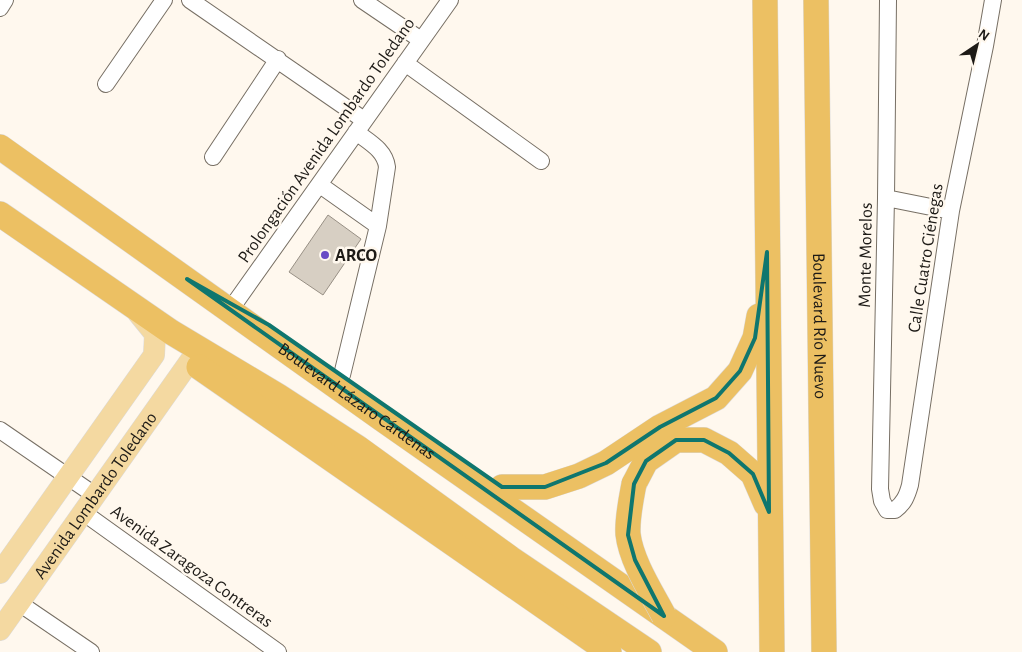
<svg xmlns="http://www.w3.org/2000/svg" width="1022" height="652" font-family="'Alegreya Sans',sans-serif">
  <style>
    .building { fill: #d7cfc3; stroke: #989085 }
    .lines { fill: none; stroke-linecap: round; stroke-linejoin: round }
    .minor-casing { stroke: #776f64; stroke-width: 18 }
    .major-casing { stroke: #dbdada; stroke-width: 22 }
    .highway-casing { stroke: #dbdada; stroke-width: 26 }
    .minor { stroke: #fff; stroke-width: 16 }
    .major { stroke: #f4d9a1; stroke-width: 21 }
    .highway { stroke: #ecc063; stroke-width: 25 }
    .highway-bridge-casing { stroke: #dbdada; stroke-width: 26; stroke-linecap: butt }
    .highway-bridge { stroke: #ecc063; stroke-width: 25 }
    .marked { fill: none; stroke: #0f766e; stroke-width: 4; stroke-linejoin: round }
    .poi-dot { fill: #6a4cc5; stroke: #fff8ee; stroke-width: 2 }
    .labels { text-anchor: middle; stroke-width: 5; stroke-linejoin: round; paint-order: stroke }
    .street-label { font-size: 18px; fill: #1d1a16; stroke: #fff8ee }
    .poi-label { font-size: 18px; font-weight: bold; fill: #1d1a16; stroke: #fff8ee; text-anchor: start }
  </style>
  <rect width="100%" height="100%" fill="#fff8ee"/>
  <path class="building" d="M328 215 361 239 323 295 289 272Z"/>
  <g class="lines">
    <defs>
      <path id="minor" d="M190 0 364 120
        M362 0 421 40
        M888 0 886 198 880 489 882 501 887 510H895C904 503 907 496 910 485L951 211 985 46 993 0
        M0 8 5 0
        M405 63 541 161
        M106 84 164 0
        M213 157 278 59
        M320 185 378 226
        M886 198 951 211
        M235 303 450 0
        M342 375 378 226 387 167C385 150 369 142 356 132
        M0 430 96 496
        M84 513 278 652
        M19 603 91 652"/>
      <g id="major">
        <path d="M0 573 154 355 155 334 138 313"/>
        <path id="s1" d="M0 630 190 361"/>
      </g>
      <g id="highway">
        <path d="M765 0 772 652"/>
        <path id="s2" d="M816 0 824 652"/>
        <path id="s3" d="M0 147 382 419 715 652"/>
        <path d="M0 214 171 332 278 396 358 448 510 558 649 652"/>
        <path d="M199 367 609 652"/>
        <path d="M634 484 646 461 676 440H704L729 453 753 474 766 504"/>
        <path d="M502 487H545L579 476 606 463 660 427 716 398 740 371 755 338 759 316"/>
      </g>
    </defs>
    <use href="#minor" class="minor-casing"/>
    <use href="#major" class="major-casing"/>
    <use href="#highway" class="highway-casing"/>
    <use href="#minor" class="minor"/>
    <use href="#major" class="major"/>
    <use href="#highway" class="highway"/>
    <defs>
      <path id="highway-bridge" d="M634 484C631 500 627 518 628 534 631 561 652 593 664 616"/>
    </defs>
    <use href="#highway-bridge" class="highway-bridge-casing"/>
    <use href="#highway-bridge" class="highway-bridge"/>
  </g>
  <path class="marked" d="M767 252 769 512 753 474 729 453 704 440H676L646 461 634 484 628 535 635 560 664 616 187 279 269 325 502 487H545L606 463 660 427 716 398 740 371 755 338Z"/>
  <circle class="poi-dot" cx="325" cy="255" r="5"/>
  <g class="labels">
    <g class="street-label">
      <text transform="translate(326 140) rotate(-55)" y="6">Prolongación Avenida Lombardo Toledano</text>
      <text transform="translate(865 255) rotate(-89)" y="6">Monte Morelos</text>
      <text transform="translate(925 258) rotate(-81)" y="6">Calle Cuatro Ciénegas</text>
      <text dy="6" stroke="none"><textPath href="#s2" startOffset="326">Boulevard Río Nuevo</textPath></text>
      <text dy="6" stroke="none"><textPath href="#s3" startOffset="438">Boulevard Lázaro Cárdenas</textPath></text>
      <text dy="6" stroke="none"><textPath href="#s1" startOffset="165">Avenida Lombardo Toledano</textPath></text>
      <text transform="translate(192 566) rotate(36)" y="6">Avenida Zaragoza Contreras</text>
    </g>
    <g class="poi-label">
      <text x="335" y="261">ARCO</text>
    </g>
  </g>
  <g transform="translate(977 45) rotate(35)" stroke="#fff8ee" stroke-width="4" paint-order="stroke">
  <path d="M0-4L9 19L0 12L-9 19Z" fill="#1d1a16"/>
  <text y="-8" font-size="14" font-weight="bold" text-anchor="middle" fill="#1d1a16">N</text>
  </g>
</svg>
